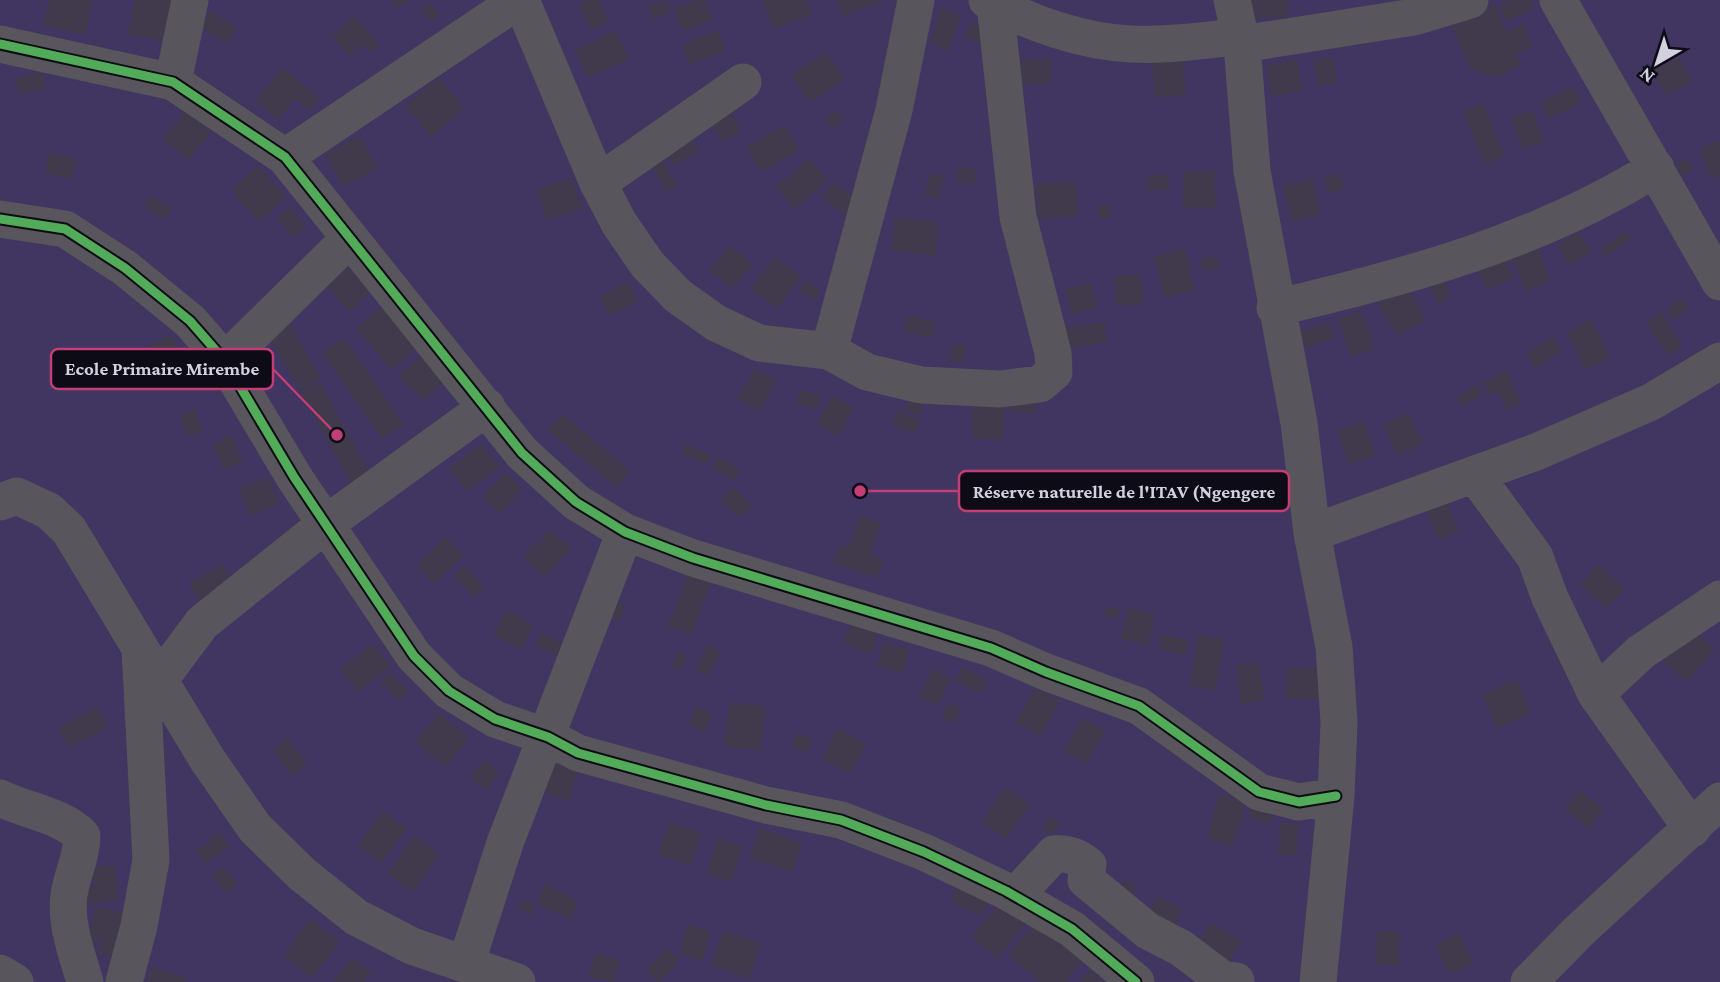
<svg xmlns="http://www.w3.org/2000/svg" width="1720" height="982" font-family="'Crimson Pro',serif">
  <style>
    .green { fill: #413561 }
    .building { fill: #403a4c }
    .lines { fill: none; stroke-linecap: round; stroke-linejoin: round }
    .street { stroke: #58565c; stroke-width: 37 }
    .cycleway-casing { stroke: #0d0b15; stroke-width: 13 }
    .cycleway { stroke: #51ab58; stroke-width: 9 }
    .leader { fill: none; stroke: #c53d76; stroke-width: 2.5 }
    .callout-dot { fill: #c53d76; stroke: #0d0b15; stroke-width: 2.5 }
    .callout { fill: #0d0b15; stroke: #c53d76; stroke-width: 2.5 }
    .callout-label { font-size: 19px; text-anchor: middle; font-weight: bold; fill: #d3d0e0 }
  </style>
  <rect width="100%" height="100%" fill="#282431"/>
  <path class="green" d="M0 0H1720V982H0Z"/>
  <path class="building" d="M49 0H92L86 34 44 26Z
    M134 0H173L166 41 128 35Z
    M390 0H409L397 9Z
    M589 0H599L609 21 591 30 578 5Z
    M667 0 671 13 653 19 648 5Z
    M696 0H705L713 20 683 31 674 8Z
    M762 0H806L812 14 774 29Z
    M837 0H885L843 16Z
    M1250 0H1287L1288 17 1251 19Z
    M1511 0H1530L1534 9 1506 21 1499 5Z
    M429 3 440 15 431 22 421 10Z
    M1495 4 1507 31 1524 24 1533 46 1516 53 1521 66 1497 77 1470 68 1450 23Z
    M941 8 961 15 949 51 930 44Z
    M211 11 237 28 226 44 201 27Z
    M353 16 381 45 372 53 363 45 351 57 332 37Z
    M970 22 984 26 980 43 965 39Z
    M616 31 629 59 588 78 575 50Z
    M719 31 726 52 689 64 682 44Z
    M826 52 844 79 810 103 791 75Z
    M1333 57 1337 83 1319 86 1314 60Z
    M1678 57 1692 81 1667 96 1652 72Z
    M1051 59V83L1017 84 1016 60Z
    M1297 59 1303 91 1272 96 1266 65Z
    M1183 60 1186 95 1155 97 1152 63Z
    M283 67 320 99 309 111 295 99 278 120 255 100Z
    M42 72 46 89 19 95 15 78Z
    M439 77 464 108 431 137 405 106Z
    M1574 86 1581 103 1548 119 1540 102Z
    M1483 104 1505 156 1485 164 1463 112Z
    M187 109 213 129 189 160 163 139Z
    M837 110 844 121 831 129 824 118Z
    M1533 110 1544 142 1522 149 1511 118Z
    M732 113 741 132 722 142 712 124Z
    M785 125 799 150 761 172 746 147Z
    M360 135 378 168 343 187 325 154Z
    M689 135 699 151 674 166 664 150Z
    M1720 140V175L1712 179 1699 149Z
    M49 153 77 159 72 179 45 173Z
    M659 153 677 186 666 192 648 160Z
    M809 158 828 180 795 209 776 187Z
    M1687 158 1693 171 1682 176 1677 163Z
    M258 166 286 197 259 222 231 190Z
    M959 166 976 169 974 184 957 182Z
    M1183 171H1215L1216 208H1183Z
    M930 173 944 176 938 198 925 196Z
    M1341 173 1344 190 1327 193 1325 176Z
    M1169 174V190H1147V175Z
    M572 178 582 209 546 220 537 189Z
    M1313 179 1321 216 1291 221 1284 185Z
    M1075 180 1079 216 1038 219 1035 184Z
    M833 182 857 200 845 215 822 197Z
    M149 196 172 207 166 219 144 209Z
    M1098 206H1111V218H1098Z
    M290 207 305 227 292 237 277 218Z
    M895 217 939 223 935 256 891 250Z
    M1626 231 1632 239 1604 257 1600 250Z
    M1579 232 1591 253 1569 265 1557 244Z
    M1535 241 1550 282 1525 291 1510 251Z
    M730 246 753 265 732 289 709 270Z
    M1185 249 1195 290 1163 297 1154 256Z
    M1503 253 1514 278 1487 290 1476 265Z
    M774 257 801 276 777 309 750 289Z
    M1201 257H1218L1219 269 1202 270Z
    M348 267 371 291 350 311 327 287Z
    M1140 274 1143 304 1116 306 1114 276Z
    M807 280 821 291 813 301 799 290Z
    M628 281 638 301 609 315 600 297Z
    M1443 281 1452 296 1439 304 1430 288Z
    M1091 283 1097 309 1071 314 1066 288Z
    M1406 285 1426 320 1397 336 1377 302Z
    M1682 298 1690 309 1674 320 1667 309Z
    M381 307 417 347 392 370 356 329Z
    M1362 311 1374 349 1350 357 1338 319Z
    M1661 312 1683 346 1668 356 1646 323Z
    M907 315 935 322 931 338 903 331Z
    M1592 319 1610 358 1585 370 1567 332Z
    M1104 322 1107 342 1067 349 1064 328Z
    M1330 322 1335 337 1306 348 1300 332Z
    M289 323 321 379 300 391 268 335Z
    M171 334 182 356 151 373 139 351Z
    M1553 337 1562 352 1535 368 1526 354Z
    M344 338 404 424 382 439 322 352Z
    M951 344 965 345 964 363 950 361Z
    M423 353 447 378 423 401 399 376Z
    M755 369 777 381 759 411 737 399Z
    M1507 371 1522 403 1506 410 1498 391 1490 395 1483 382Z
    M320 382 373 479 354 489 301 392Z
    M1477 385 1483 395 1462 407 1456 397Z
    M800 390 821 394 818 409 797 404Z
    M911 394 926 400 920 416 905 410Z
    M832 395 854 407 839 436 816 424Z
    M1037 395V413L1010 412V396Z
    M973 397 1005 398 1003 440 972 439Z
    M196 409 202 432 186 435 180 413Z
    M897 411 920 420 915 433 892 425Z
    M1409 413 1423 445 1397 455 1383 423Z
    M563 414 631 472 617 488 548 430Z
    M1364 422 1375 456 1348 464 1338 430Z
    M232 436 243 462 224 470 212 444Z
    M482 444 499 468 467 491 449 468Z
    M686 444 711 455 706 465 682 454Z
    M718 457 741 469 734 480 712 468Z
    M1135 470 1139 493 1105 498 1102 475Z
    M506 473 523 489 500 514 482 497Z
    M1173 475V512H1146V476Z
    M269 477 279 504 249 515 239 488Z
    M732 487 752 505 740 518 720 500Z
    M1444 498 1459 531 1439 540 1424 506Z
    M860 515 881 522 870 555 884 560 878 578 833 563 840 545 849 548Z
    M550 530 571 549 544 577 523 557Z
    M446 537 464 555 434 584 417 566Z
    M223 564 233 583 200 603 189 584Z
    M1598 564 1625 588 1607 608 1580 585Z
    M465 565 485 587 474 598 453 576Z
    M691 566 714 575 691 635 668 626Z
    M607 598 626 606 619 622 600 615Z
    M1107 606 1120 609 1117 619 1104 616Z
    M1128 608 1155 614 1149 645 1121 639Z
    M506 610 534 625 521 650 493 635Z
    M852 623 879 635 871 654 843 642Z
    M1692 629 1715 650 1687 682 1663 662Z
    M541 632 563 644 556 656 534 645Z
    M1161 634 1188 640 1185 655 1158 649Z
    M1198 635 1224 639 1216 690 1190 686Z
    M883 642 909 649 903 673 877 666Z
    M374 644 391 667 357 692 340 669Z
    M707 645 721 652 708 676 695 669Z
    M678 651 687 655 681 670 672 667Z
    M1259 662 1265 701 1241 704 1236 665Z
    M962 667 988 681 980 694 955 680Z
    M1286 668H1317L1318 699H1286Z
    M932 669 951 678 938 705 919 697Z
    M389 673 409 690 399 700 380 683Z
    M1517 680 1531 713 1497 728 1482 694Z
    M1034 688 1060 700 1041 736 1016 723Z
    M730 702 766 707 760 751 724 746Z
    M948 703 961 708 955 723 942 717Z
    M696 706 713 714 704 732 688 724Z
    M97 707 108 727 69 748 58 729Z
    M439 713 469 738 446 767 415 742Z
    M1083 718 1105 731 1086 764 1064 751Z
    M836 728 866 743 851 774 822 760Z
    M796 733 812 738 808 752 792 747Z
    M288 738 307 764 292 776 272 750Z
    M484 759 500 772 486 790 470 777Z
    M554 760 579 769 568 801 543 792Z
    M1005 787 1030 804 1006 839 981 822Z
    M1580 790 1604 810 1589 829 1565 809Z
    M1219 794 1246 801 1233 846 1207 839Z
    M1251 806 1275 810 1272 823 1249 819Z
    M383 811 407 829 381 863 358 845Z
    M1050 816 1060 823 1051 835 1041 829Z
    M669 822 702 833 691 866 658 855Z
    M1281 822 1299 823 1296 856 1278 854Z
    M759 828 802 843 793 872 750 858Z
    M219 833 230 846 206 864 196 851Z
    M414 835 440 854 413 892 387 874Z
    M718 838 743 846 731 882 706 874Z
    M115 865 119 900 84 904 82 888 94 887 92 867Z
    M223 867 238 884 225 894 212 876Z
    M1125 879 1138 887 1129 900 1117 891Z
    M546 883 578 902 570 919 537 904Z
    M957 887 989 902 982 916 950 901Z
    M1157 897 1182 908 1170 935 1145 925Z
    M523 900 535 905 531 915 518 910Z
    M1000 903 1026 923 997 959 971 938Z
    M95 907 125 912 116 958 98 954 100 942 89 941Z
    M310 919 340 942 312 978 283 956Z
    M1035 922 1083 960 1066 982H1040L1008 956Z
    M1211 922 1242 942 1222 971 1192 952Z
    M687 925 710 931 703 961 680 955Z
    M724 930 761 944 749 979 711 965Z
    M1377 931 1400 932 1399 965H1376Z
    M1459 933 1473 963 1449 974 1435 944Z
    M666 948 680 960 659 982 646 971Z
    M595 953 620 959 614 982 589 977Z
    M352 958 371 973 364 982H333Z
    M150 967 186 977 185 982H146Z
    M1091 969 1105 982H1079Z"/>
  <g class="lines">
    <path class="street" d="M521 0 598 183 619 223 647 264 678 296 716 323 759 343 829 351 867 372 921 385 1000 389 1040 384 1054 372 1053 353 1018 217 995 4
      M987 0C1029 23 1083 42 1131 44 1166 46 1203 40 1238 37
      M1232 0 1242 44 1252 171 1299 423 1312 533 1334 647 1339 722 1336 796 1318 982
      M1558 0 1720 282
      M0 44 173 82 285 157 522 453 576 502 625 532 693 558 991 648 1046 672 1139 706 1259 792 1299 802 1336 796
      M1242 44 1414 17 1470 0
      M173 82 190 0
      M285 157 519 0
      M598 183 743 82
      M0 219 65 229 125 268 190 321 225 361 294 477 414 656 449 691 495 719 548 737 578 753 766 805 841 820 924 852 1006 891 1072 929 1136 982
      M1275 308C1408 277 1540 241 1656 168
      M829 351 894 110 916 0
      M225 361 348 240
      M1475 475 1535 557 1550 598 1596 694 1692 829
      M0 502 17 496 49 511 69 530 207 759 255 828 302 874 356 917 412 946 517 982
      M1312 533 1536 452 1651 402 1720 361
      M161 678 202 623 327 523 487 407
      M1596 694 1641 652 1720 599
      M0 798C26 811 62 815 82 836 82 857 72 874 69 895 65 924 77 954 85 982
      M1015 896 1054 854C1068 853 1077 856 1088 865L1086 880 1148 931 1181 948 1222 979 1236 981
      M466 964 505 843 625 532
      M0 973 15 982
      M124 982 139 926 151 860 140 648
      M1529 982 1578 932 1720 801"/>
    <defs>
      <path id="cycleway" d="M0 44 173 82 285 157 522 453 576 502 625 532 693 558 991 648 1046 672 1139 706 1259 792 1299 802 1336 796
        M0 219 65 229 125 268 190 321 225 361 294 477 414 656 449 691 495 719 548 737 578 753 766 805 841 820 924 852 1006 891 1072 929 1136 982"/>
    </defs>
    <use href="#cycleway" class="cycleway-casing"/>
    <use href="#cycleway" class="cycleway"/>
  </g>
  <path class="leader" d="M337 435L273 369M860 491L959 491"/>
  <g class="callout-dot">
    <circle cx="337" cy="435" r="7"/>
    <circle cx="860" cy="491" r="7"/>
  </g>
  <g class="callout">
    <rect x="51" y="349" width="222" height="40" rx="7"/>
    <rect x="959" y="471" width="330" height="40" rx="7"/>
  </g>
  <g class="callout-label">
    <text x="162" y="375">Ecole Primaire Mirembe</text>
    <text x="1124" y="498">Réserve naturelle de l'ITAV (Ngengere</text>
  </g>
  <g transform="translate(1657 63) rotate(219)" stroke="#0d0b15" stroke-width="5" paint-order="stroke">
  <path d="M0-5L12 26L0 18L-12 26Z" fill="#d3d0e0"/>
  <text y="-10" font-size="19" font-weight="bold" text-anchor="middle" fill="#d3d0e0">N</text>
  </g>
</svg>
